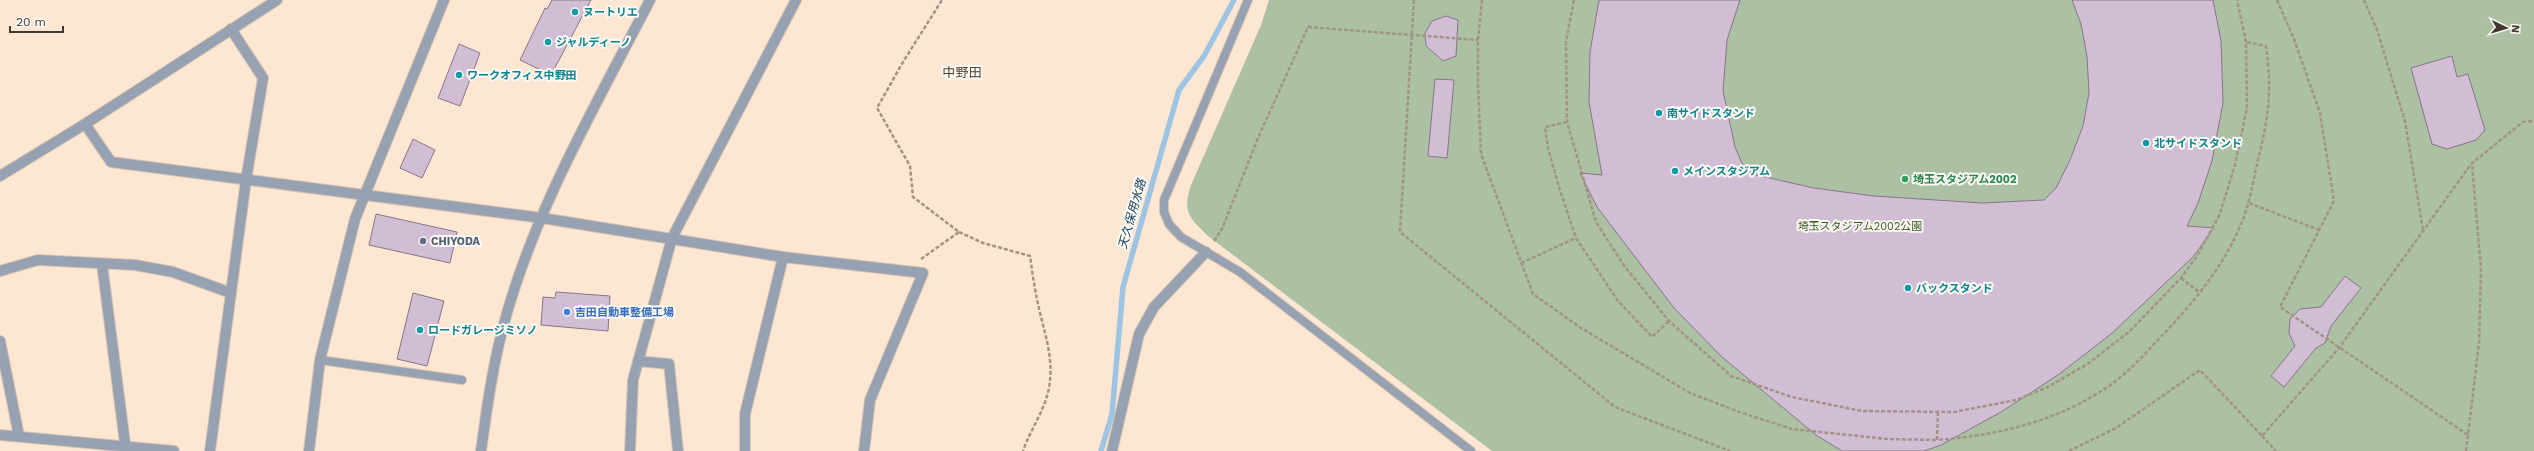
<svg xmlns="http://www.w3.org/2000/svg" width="2534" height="451" font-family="'Work Sans','Noto Sans JP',sans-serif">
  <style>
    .green { fill: #acc0a4 }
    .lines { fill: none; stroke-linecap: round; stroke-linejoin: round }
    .stream { stroke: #9dc4e3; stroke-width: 5.5 }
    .building { fill: #d2bed4; stroke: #877589 }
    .lane-casing { stroke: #d8c4b2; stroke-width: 10 }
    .street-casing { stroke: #d8c4b2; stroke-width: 12 }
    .path { stroke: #a39384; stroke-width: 2.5; stroke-dasharray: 4 2; stroke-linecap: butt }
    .lane { stroke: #96a1b2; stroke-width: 8 }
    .street { stroke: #96a1b2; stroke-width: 10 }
    .culture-dot { fill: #0f9aa8; stroke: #fcf8f3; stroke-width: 1.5 }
    .leisure-dot { fill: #2e9e5b; stroke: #fcf8f3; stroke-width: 1.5 }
    .service-dot { fill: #5c6f8a; stroke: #fcf8f3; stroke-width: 1.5 }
    .shop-dot { fill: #3f7fe0; stroke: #fcf8f3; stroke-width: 1.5 }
    .labels { text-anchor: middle; stroke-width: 4; stroke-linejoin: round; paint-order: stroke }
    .culture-label { font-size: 11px; font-weight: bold; fill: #0d838f; stroke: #fcf8f3; text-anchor: start }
    .leisure-label { font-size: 11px; font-weight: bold; fill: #27864d; stroke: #fcf8f3; text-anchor: start }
    .park-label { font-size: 11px; fill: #355823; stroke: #fcf8f3 }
    .service-label { font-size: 11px; font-weight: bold; fill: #4e5e75; stroke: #fcf8f3; text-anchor: start }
    .shop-label { font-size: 11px; font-weight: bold; fill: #366cbe; stroke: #fcf8f3; text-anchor: start }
    .water-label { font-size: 12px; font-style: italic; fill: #0e3d5c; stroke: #fcf8f3 }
    .quarter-label { font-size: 13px; fill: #544231; stroke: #fcf8f3 }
  </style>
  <rect width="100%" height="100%" fill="#fee7d2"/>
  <path class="green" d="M1269 0H2534V451H1492L1208 236C1189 217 1182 213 1191 185L1261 25Z"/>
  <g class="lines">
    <path class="stream" d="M1101 451 1112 414 1123 287 1179 90 1204 56 1234 0"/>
  </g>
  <path class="building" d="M552 0H591L551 75 520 60 545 8 547 9Z
    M1599 0H1740L1727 40 1723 91 1735 147 1744 168 1752 174 1814 188 1874 196 1982 203 2044 200 2056 188 2070 160 2083 126 2089 93 2087 56 2081 24 2072 0H2213L2221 41 2223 103 2212 161 2198 203 2187 226 2214 228 2193 257 2111 334 2058 375 2001 412 1941 445 1924 451H1842L1816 435 1722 357 1674 308 1597 207 1580 173 1602 175 1589 102 1590 52Z
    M1446 16 1458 20 1456 56 1443 61 1426 46 1425 33 1432 21Z
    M459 44 480 53 460 106 438 98Z
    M2452 56 2457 77 2468 74 2485 130 2476 140 2447 149 2432 144 2411 68Z
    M1435 79 1454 80 1447 158 1428 156Z
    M413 139 435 150 422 178 400 168Z
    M376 214 457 232 450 263 369 245Z
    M2345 276 2361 288 2331 326 2325 343 2316 348 2284 387 2271 376 2295 346 2289 333 2290 319 2300 309 2321 307Z
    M556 292 610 296 608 331 541 325 543 297 555 298Z
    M413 293 444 301 427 366 397 359Z"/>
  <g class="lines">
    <defs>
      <path id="lane" d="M1248 0 1164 200V212L1169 224 1181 237 1240 272 1471 451
        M320 360 462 380"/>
      <path id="street" d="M85 124 111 162 542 218 783 257 923 273 870 400 864 451
        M0 176 85 124 277 0
        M102 264 126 451
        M0 271 38 260 135 265 173 272 231 293
        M0 341 19 436
        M638 361 669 364 678 451
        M0 435 174 451
        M210 451 246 180 263 78 231 29
        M309 451 320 360 355 219 444 0
        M481 451C487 407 493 363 505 320 536 207 597 103 650 0
        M630 451 633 380 672 238 796 0
        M745 451V414L783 257
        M1112 451 1139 334 1154 307 1206 252"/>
    </defs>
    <use href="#lane" class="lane-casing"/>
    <use href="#street" class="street-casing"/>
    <path class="path" d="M1414 0 1400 232 1615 407 1730 451
      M1482 0 1478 40V84L1481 154 1533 294 1581 328 1690 393 1742 413 1792 429 1887 439 1937 440
      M1574 0 1566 41 1567 122 1596 222 1625 267 1669 321 1731 376 1792 397 1862 411 1954 412 2016 400 2048 387 2089 363 2130 331 2181 278 2197 256 2219 216 2235 165 2247 107 2246 42 2237 0
      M2277 0 2294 39 2320 113 2334 201 2280 307 2468 435
      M2364 0 2377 30 2405 121 2423 230
      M1567 122 1545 127 1548 148 1558 184 1576 238 1618 301 1652 337 1669 321
      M2249 203 2319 230
      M959 232 983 243 1030 256C1032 270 1034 285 1037 299 1042 326 1053 352 1050 380 1048 407 1031 427 1023 451
      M1214 241 1222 229 1258 138 1308 27 1478 40
      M921 259 959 232 913 197 910 166 877 108 903 62 942 0
      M1521 263 1576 238
      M2181 278 2199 292
      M1938 412 1937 440C1990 436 2047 424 2093 396 2117 383 2137 363 2155 343 2188 309 2223 269 2241 224 2250 203 2253 181 2258 160 2269 116 2272 91 2266 46L2246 42
      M2262 436 2276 451
      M2069 451 2116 428 2200 370 2262 436 2339 348 2471 164 2523 122 2534 121
      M2466 451 2479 343 2481 269 2472 165"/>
    <use href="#lane" class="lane"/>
    <use href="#street" class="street"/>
  </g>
  <g class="culture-dot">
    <circle cx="575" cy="12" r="4"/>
    <circle cx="548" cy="42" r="4"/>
    <circle cx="459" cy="75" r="4"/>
    <circle cx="1659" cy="113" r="4"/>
    <circle cx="2146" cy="143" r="4"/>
    <circle cx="1675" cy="171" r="4"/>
    <circle cx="1908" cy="288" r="4"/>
    <circle cx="420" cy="330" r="4"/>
  </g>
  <circle class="leisure-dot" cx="1905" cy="179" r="4"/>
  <circle class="service-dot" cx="423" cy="241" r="4"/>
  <circle class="shop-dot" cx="567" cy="312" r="4"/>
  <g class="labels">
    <g class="culture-label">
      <text x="583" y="16">ヌートリエ</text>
      <text x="556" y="46">ジャルディーノ</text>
      <text x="467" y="79">ワークオフィス中野田</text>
      <text x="1667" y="117">南サイドスタンド</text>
      <text x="2154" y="147">北サイドスタンド</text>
      <text x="1683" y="175">メインスタジアム</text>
      <text x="1916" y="292">バックスタンド</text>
      <text x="428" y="334">ロードガレージミソノ</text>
    </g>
    <g class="leisure-label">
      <text x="1913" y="183">埼玉スタジアム2002</text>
    </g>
    <g class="park-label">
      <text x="1860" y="230">埼玉スタジアム2002公園</text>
    </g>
    <g class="service-label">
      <text x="431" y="245">CHIYODA</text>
    </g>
    <g class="shop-label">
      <text x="575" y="316">吉田自動車整備工場</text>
    </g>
    <g class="water-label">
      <text transform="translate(1132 214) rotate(-74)" y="4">天久保用水路</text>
    </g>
    <g class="quarter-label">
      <text x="962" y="77">中野田</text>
    </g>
  </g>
  <g transform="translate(2506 28) rotate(95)" stroke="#fcf8f3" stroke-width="3" paint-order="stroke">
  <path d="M0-3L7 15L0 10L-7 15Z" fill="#413830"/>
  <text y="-6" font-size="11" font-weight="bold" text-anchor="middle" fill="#413830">N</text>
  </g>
  <path d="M10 26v6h53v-6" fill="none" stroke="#413830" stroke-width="2"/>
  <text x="16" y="26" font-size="12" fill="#413830" stroke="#fcf8f3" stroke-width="3" paint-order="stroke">20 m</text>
</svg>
